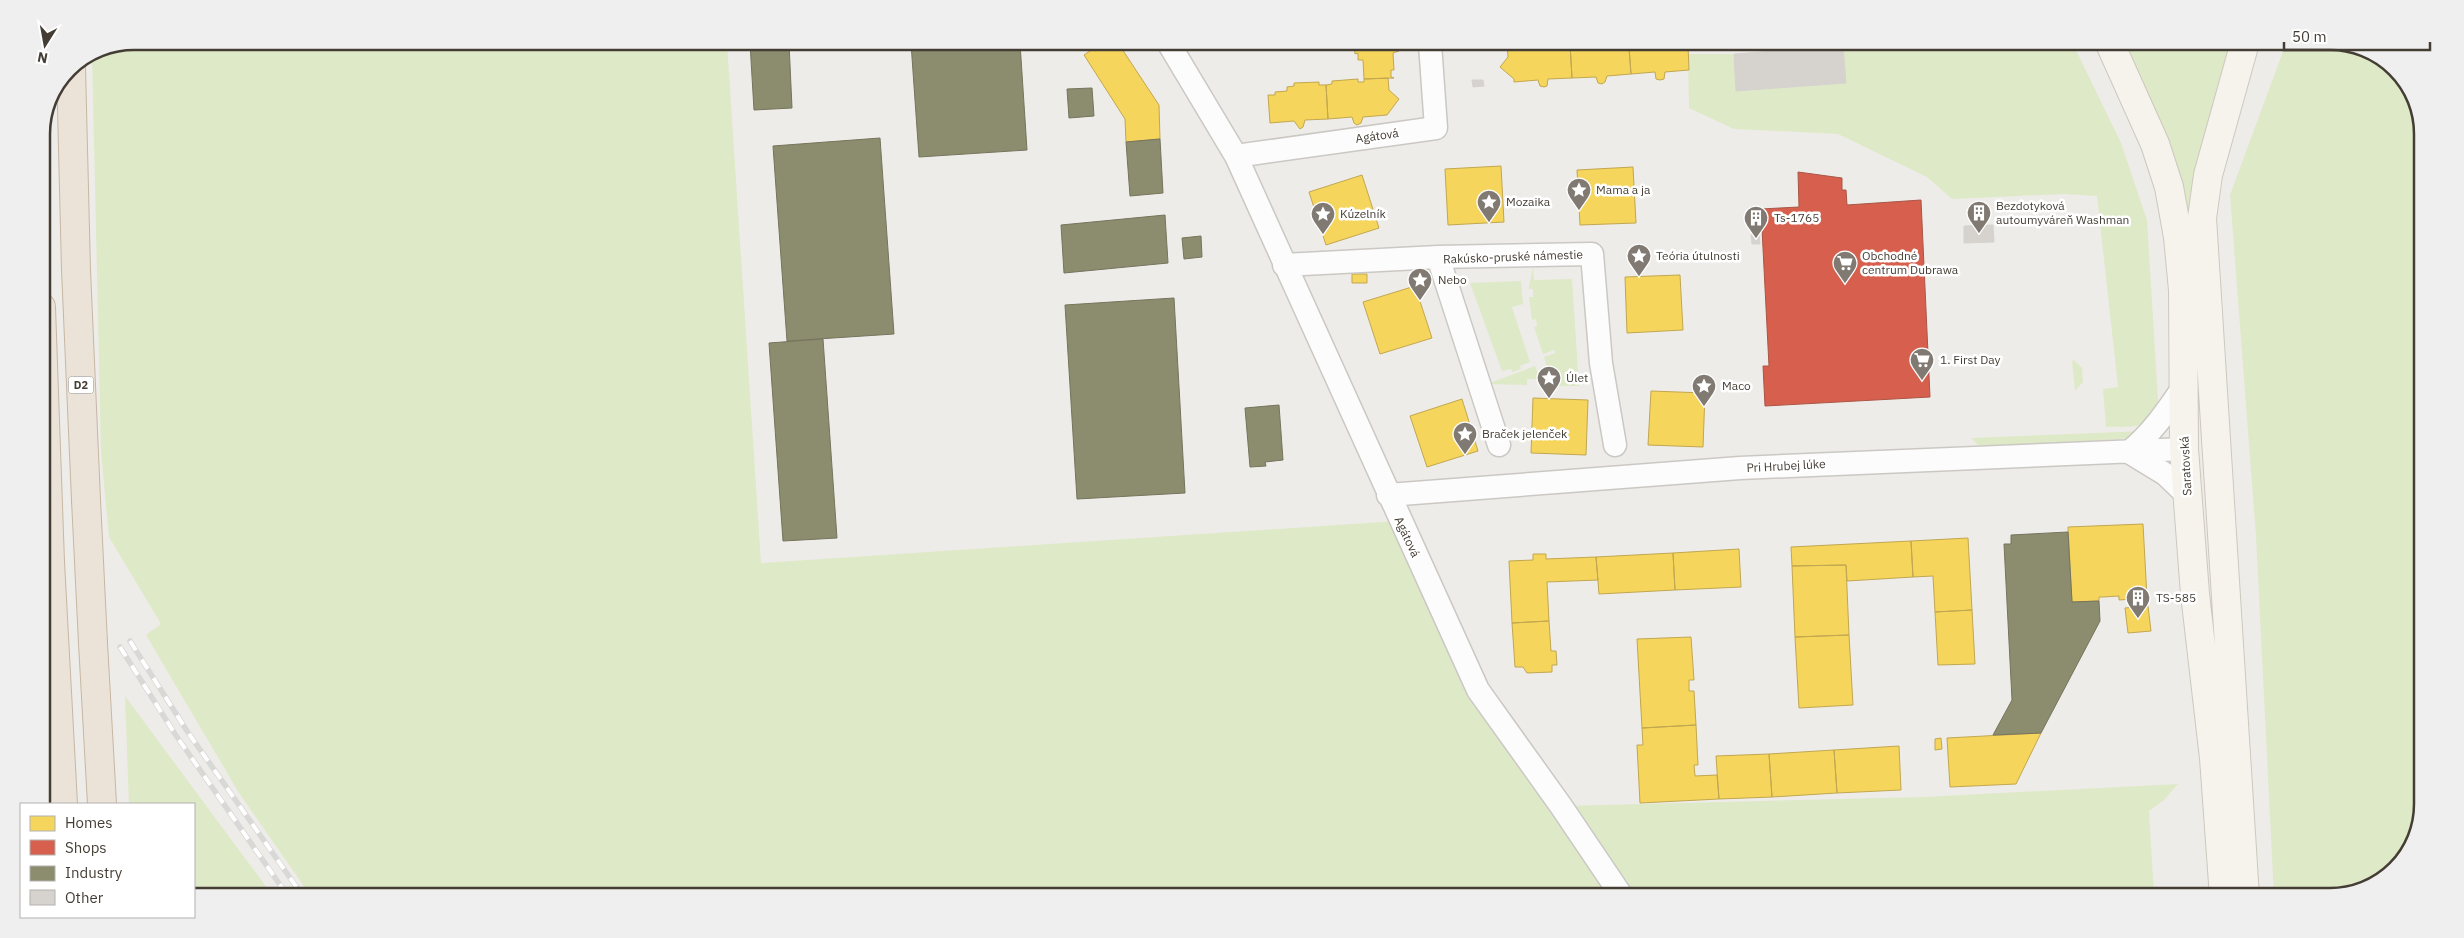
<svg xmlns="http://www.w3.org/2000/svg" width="2464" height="938" font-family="'IBM Plex Sans',sans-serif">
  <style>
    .green { fill: #dee9c8 }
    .homes { fill: #f6d55c; stroke: #c1a750 }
    .shops { fill: #d6604d; stroke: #aa5646 }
    .industry { fill: #8c8c6e; stroke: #76745d }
    .building { fill: #d6d3cf; stroke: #d6d3ce }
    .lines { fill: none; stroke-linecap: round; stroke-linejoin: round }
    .street-casing { stroke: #cbc8c4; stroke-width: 25 }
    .secondary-casing { stroke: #cdc8bf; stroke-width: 30 }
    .highway-casing { stroke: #c6b7a3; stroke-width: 30 }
    .street { stroke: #fcfcfc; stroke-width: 22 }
    .secondary { stroke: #f6f3ed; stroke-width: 28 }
    .highway { stroke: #ebe3d8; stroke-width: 28 }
    .rail-casing { stroke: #d8d8d7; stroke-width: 5.5 }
    .rail { stroke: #fff; stroke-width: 4; stroke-dasharray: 11; stroke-linecap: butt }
    .highway-bridge-casing { stroke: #c6b7a3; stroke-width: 30; stroke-linecap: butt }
    .highway-bridge { stroke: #ebe3d8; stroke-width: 28 }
    .labels { text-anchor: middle; stroke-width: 5; stroke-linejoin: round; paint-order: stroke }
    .shield { fill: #fff; stroke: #7c7771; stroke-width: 1 }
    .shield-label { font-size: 11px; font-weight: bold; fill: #443d34 }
    .street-label { font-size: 12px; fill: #443d34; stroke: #fff }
    .poi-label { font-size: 12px; fill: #443d34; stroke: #fff; text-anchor: start }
    .rim { fill: none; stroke: #443d34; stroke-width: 2.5 }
  </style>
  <rect width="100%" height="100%" fill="#eeece8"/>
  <path class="green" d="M134 41 727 43 761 563 1398 521 1478 690 1561 806 1923 797 2178 784 2164 800 2149 811 2154 896 308 892 239 793 146 635 161 624 109 537 101 451 92 53 99 48Z
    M1843 46H2074L2121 143 2147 220 2158 400C2147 432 2136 426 2106 427L2103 389 2118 387 2097 196 2064 194 1952 199 1927 177 1838 134 1734 129 1689 108 1688 54H1734L1737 91 1845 83Z
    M2111 46H2244L2204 196 2185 218Z
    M2285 46H2360L2404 78 2423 127 2418 834 2382 881 2330 897H2274L2256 536 2230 195Z
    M1533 267 1534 280 1572 279 1579 386H1553L1544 357 1555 353V350L1543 354 1534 327 1537 326 1536 319 1532 320 1529 297H1533V289H1529V286Z
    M1521 281 1523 304 1512 307 1530 362 1520 366 1521 369 1513 372 1511 369 1502 371 1470 283Z
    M2074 360 2082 368 2083 382 2075 391 2072 361Z
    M1535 366 1540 379H1527V385L1487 384Z
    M2145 431 2131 438 2105 440 1979 446 1971 438Z
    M125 696 270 892H194V804H129Z"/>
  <path class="homes" d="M1102 43H1118L1159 105 1160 139 1126 142 1125 119 1084 55Z
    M1354 44H1398L1399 51 1393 53 1394 70H1391V77L1394 78 1364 79 1363 60H1358V53L1355 54Z
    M1507 44H1570L1572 78 1548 79 1547 86 1544 87 1540 86 1538 80 1514 82V79L1500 67 1508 57Z
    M1570 44 1622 45V47H1629L1631 74 1607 76 1605 82 1602 84 1598 83 1596 77 1572 78Z
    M1636 45H1688L1689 70 1665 72 1664 79 1660 80 1656 79 1655 72 1631 74 1629 48Z
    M1388 78 1389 90 1399 99 1387 115 1363 117 1361 123 1357 125 1354 123 1352 117 1328 119 1326 85 1332 84V81L1358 79V82H1364V79Z
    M1319 82V85H1326L1328 119 1305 120 1303 127 1300 129 1294 121 1270 123 1268 95H1275V92L1287 91V87L1294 86V83Z
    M1501 166 1504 222 1448 225 1445 169Z
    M1633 167 1636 223 1580 225 1577 170Z
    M1362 175 1379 228 1326 245 1309 192Z
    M1352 274H1367V283H1352Z
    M1680 275 1683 330 1627 333 1625 277Z
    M1415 286 1432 338 1380 354 1363 302Z
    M1651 391 1705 393 1703 447 1648 445Z
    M1533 398 1588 400 1586 455 1531 453Z
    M1462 399 1478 451 1427 467 1410 416Z
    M2143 524 2147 598 2119 600V596L2103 597H2099V601L2072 602 2068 527Z
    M1968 538 1972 610 1935 612 1933 576 1913 577 1911 541Z
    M1911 541 1913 577 1847 581 1846 565 1792 566 1791 547Z
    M1739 549 1741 587 1675 590 1673 553Z
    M1673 553 1675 590 1599 594 1596 557Z
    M1533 554H1546V559L1596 557 1598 580 1547 582 1549 621 1512 623 1509 561 1533 560Z
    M1846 565 1849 635 1795 637 1792 566Z
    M2148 606 2151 631 2128 633 2125 608Z
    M1972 610 1975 664 1938 665 1935 612Z
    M1549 621 1551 651H1556L1557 665H1552V672L1527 673 1523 667H1515L1512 623Z
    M1849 635 1853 705 1799 708 1795 637Z
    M1691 637 1694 680H1689V691H1694L1696 725 1642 728 1637 639Z
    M1696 725 1698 765H1694L1695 776 1717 775 1719 799 1640 803 1637 745H1643L1642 728Z
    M2041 733 2016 784 1950 787 1947 738Z
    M1941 738 1942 749 1935 750V739Z
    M1899 746 1901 790 1837 793 1834 750Z
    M1834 750 1837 793 1772 797 1769 754Z
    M1769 754 1772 797 1719 799 1716 756Z"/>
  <path class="shops" d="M1798 172 1842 178V190H1846L1847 205 1921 200 1930 397 1765 406 1763 366H1769L1761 209 1799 207Z"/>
  <path class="industry" d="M750 43H789L792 108 754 110Z
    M911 43H1020L1027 150 919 157Z
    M1092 88 1094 116 1069 118 1067 89Z
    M880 138 894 334 787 341 773 146Z
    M1160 139 1163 193 1130 196 1126 142Z
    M1165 215 1168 263 1064 273 1061 225Z
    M1201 236 1202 257 1184 259 1182 238Z
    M1174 298 1185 493 1077 499 1065 305Z
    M823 339 837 538 783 541 769 343Z
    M1279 405 1283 460 1265 462 1266 466 1250 467 1245 408Z
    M2068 532 2072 602 2099 601 2100 621 2041 733 1993 735 2012 700 2004 544H2011V535Z"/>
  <path class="building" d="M1843 46 1846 83 1736 91 1734 54Z
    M1472 80H1483L1484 86 1473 87Z
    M1751 217H1759L1760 232H1751Z
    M1993 225 1994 242 1964 243V226Z
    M1759 234 1760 244H1752L1751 235Z"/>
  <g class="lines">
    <defs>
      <path id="street" d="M1169 44 1236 156 1478 690 1561 806 1621 895
        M1236 156 1436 128 1430 44
        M1438 257 1499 445
        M1284 265 1438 257 1592 254 1601 363 1615 445
        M2129 452C2152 433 2167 411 2184 386
        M2129 452 2165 474 2188 496
        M1388 495 1740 468 2184 449"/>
      <path id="secondary" d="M2111 46 2155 144 2169 187 2178 237 2183 290 2184 449 2195 594 2214 758 2224 897
        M2244 46 2208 175 2202 218 2245 897"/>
      <path id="highway" d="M71 67 76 270 86 500
        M41 307 45 421
        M50 562 63 804
        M93 643 102 804"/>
    </defs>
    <use href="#street" class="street-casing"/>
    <use href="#secondary" class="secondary-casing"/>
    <use href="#highway" class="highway-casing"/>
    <use href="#street" class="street"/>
    <use href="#secondary" class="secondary"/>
    <use href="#highway" class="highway"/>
    <defs>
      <path id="rail" d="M130 641 187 731 300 892
        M120 647 175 734 285 892"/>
    </defs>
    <use href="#rail" class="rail-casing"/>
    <use href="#rail" class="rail"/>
    <defs>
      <path id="highway-bridge" d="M45 421 50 562
        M86 500 93 643"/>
    </defs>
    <use href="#highway-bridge" class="highway-bridge-casing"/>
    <use href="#highway-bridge" class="highway-bridge"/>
  </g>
  <defs>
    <symbol id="sight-pin" viewBox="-11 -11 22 30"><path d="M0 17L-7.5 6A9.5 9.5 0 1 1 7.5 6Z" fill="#807a73" stroke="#fff"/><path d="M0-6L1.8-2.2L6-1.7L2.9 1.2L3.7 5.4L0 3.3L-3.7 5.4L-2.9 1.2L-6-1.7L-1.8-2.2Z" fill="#fff"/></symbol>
    <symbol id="building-pin" viewBox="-11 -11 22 30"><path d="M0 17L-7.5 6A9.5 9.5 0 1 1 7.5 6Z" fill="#807a73" stroke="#fff"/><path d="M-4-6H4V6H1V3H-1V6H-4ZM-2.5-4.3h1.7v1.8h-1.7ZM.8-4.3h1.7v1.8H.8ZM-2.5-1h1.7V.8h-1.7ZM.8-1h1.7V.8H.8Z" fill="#fff"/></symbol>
    <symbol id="supermarket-pin" viewBox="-11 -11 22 30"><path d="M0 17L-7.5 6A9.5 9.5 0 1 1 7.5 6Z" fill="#807a73" stroke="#fff"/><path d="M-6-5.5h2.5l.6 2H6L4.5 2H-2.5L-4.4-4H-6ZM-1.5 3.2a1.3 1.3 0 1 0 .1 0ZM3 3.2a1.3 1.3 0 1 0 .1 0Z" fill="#fff"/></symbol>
  </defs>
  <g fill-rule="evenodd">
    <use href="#sight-pin" x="1565" y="176" width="28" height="38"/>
    <use href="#sight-pin" x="1475" y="188" width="28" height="38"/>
    <use href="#building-pin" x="1965" y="199" width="28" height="38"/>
    <use href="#sight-pin" x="1309" y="200" width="28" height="38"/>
    <use href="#building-pin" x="1742" y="204" width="28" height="38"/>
    <use href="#sight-pin" x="1625" y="242" width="28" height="38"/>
    <use href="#supermarket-pin" x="1831" y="249" width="28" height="38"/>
    <use href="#sight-pin" x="1406" y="266" width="28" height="38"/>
    <use href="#supermarket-pin" x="1908" y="346" width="28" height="38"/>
    <use href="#sight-pin" x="1535" y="364" width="28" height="38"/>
    <use href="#sight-pin" x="1690" y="372" width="28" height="38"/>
    <use href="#sight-pin" x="1451" y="420" width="28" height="38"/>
    <use href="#building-pin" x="2124" y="584" width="28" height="38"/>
  </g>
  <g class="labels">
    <rect class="shield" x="68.5" y="376.5" width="25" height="17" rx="4"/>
    <g class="shield-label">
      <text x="81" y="389">D2</text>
    </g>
    <g class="street-label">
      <text transform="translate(1377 136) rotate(-8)" y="4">Agátová</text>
      <text transform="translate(1513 257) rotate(-2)" y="4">Rakúsko-pruské námestie</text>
      <text transform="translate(1786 466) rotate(-3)" y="4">Pri Hrubej lúke</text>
      <text transform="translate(2186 466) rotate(-93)" y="4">Saratovská</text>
      <text transform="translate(1407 537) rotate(65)" y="4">Agátová</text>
    </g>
    <g class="poi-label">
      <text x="1596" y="194">Mama a ja</text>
      <text x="1506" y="206">Mozaika</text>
      <text x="1996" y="210">Bezdotyková<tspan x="1996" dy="14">autoumyváreň Washman</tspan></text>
      <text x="1340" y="218">Kúzelník</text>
      <text x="1774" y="222">Ts-1765</text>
      <text x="1656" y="260">Teória útulnosti</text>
      <text x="1862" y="260">Obchodné<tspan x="1862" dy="14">centrum Dubrawa</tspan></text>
      <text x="1438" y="284">Nebo</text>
      <text x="1940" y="364">1. First Day</text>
      <text x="1566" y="382">Úlet</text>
      <text x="1722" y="390">Maco</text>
      <text x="1482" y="438">Braček jelenček</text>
      <text x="2156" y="602">TS-585</text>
    </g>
  </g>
  <path d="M0 0H2464V938H0ZM134 50H2330A84 84 0 0 1 2414 134V804A84 84 0 0 1 2330 888H134A84 84 0 0 1 50 804V134A84 84 0 0 1 134 50Z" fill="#f0efef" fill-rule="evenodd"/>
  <path class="rim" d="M134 50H2330A84 84 0 0 1 2414 134V804A84 84 0 0 1 2330 888H134A84 84 0 0 1 50 804V134A84 84 0 0 1 134 50Z"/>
  <rect x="20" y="803" width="175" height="115" fill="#ffffff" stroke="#b4b1ae"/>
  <rect x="30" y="816" width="25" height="15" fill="#f6d55c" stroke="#b4b1ae"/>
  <text x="65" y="828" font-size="15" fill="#443d34">Homes</text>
  <rect x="30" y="840" width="25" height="15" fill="#d6604d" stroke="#b4b1ae"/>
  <text x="65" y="853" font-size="15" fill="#443d34">Shops</text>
  <rect x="30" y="866" width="25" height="15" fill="#8c8c6e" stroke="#b4b1ae"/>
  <text x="65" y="878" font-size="15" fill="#443d34">Industry</text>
  <rect x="30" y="890" width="25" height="15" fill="#d6d3cf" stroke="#b4b1ae"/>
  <text x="65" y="903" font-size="15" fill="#443d34">Other</text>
  <g transform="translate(45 45) rotate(191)" stroke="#ffffff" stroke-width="4" paint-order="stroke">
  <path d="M0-4L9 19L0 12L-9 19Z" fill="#443d34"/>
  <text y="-8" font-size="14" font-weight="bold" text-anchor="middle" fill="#443d34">N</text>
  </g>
  <path d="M2284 42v8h146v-8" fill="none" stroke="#443d34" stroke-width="2.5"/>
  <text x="2292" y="42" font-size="15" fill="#443d34" stroke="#ffffff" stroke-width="4" paint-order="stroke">50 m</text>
</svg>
